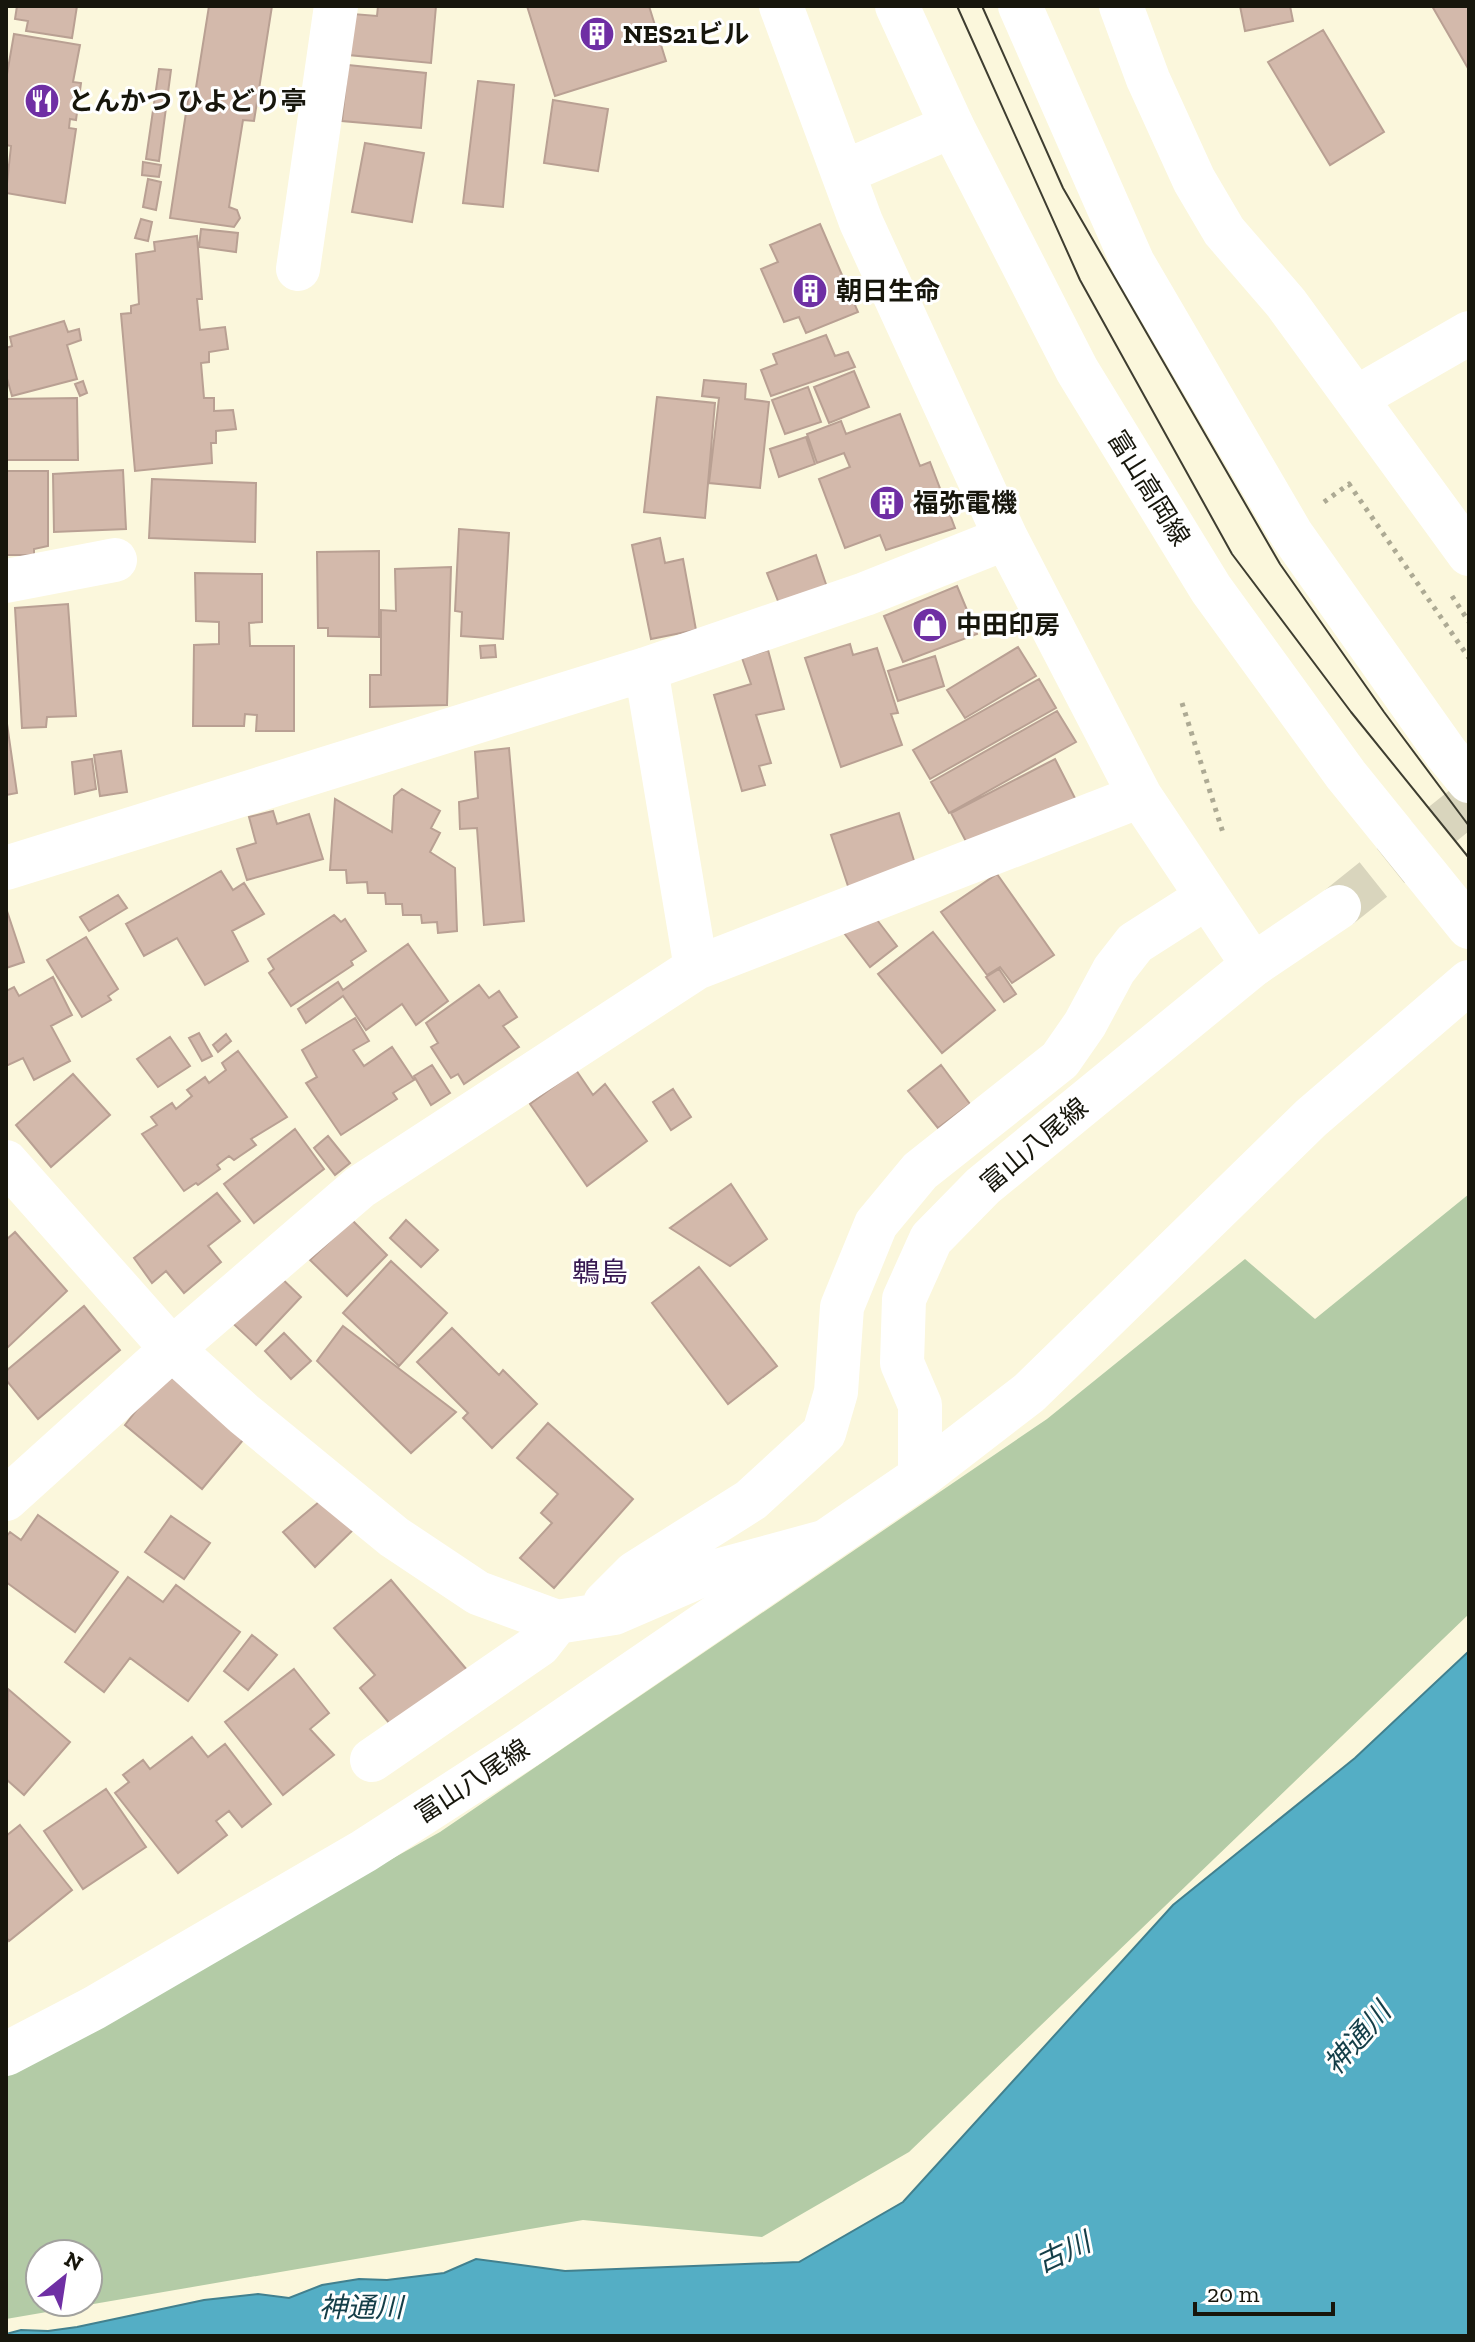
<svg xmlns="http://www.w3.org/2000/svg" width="1475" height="2342" font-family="'Zilla Slab','Noto Sans JP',serif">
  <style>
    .green { fill: #b3cba6; fill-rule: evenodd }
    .water { fill: #54aec5; stroke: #42808e; stroke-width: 2 }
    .building { fill: #d3b9ab; stroke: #b9a093; stroke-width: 2 }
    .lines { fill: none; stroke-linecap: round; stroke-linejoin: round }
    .primary-tunnel { stroke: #d9d5bd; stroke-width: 44; stroke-dasharray: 44 22; stroke-linecap: butt }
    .path { stroke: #adaa94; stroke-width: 5; stroke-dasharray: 4 6; stroke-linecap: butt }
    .minor { stroke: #fff; stroke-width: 44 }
    .primary { stroke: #fff; stroke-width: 44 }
    .tram { stroke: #3e3d30; stroke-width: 2 }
    .labels { text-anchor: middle; stroke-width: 6; stroke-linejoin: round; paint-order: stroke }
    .poi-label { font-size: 26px; font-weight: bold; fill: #17160c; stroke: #fff; text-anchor: start }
    .street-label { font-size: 26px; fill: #17160c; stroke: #fff }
    .neighbourhood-label { font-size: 28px; fill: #371951; stroke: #fff }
    .water-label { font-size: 28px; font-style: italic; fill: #143e48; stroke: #fff }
  </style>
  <rect width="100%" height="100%" fill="#fbf7dc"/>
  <path class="green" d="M1469 1194V1614L909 2152 762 2237 583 2220 6 2319V2074L440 1832 1047 1419 1245 1259 1315 1319ZM40 2254H88V2302H40Z"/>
  <path class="water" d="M1469 1651V2336H6V2334L21 2330 48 2331 77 2327 204 2300 258 2294 289 2298 322 2285 359 2279 387 2280 444 2273 476 2259 565 2271 799 2262 903 2202 1173 1905 1355 1758Z"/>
  <path class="building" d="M17 6H77L72 38 26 31 28 21 15 19Z
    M209 6H272L254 121 243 120 229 207 237 210 240 218 234 227 170 218 189 93 195 94Z
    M378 6H436L431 63 338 54 341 13 377 16Z
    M527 6H649L666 61 555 96Z
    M1240 6H1290L1293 21 1245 31Z
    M1432 6H1469V70Z
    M1323 30 1384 132 1330 165 1268 62Z
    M14 34 80 45 73 82 81 83 76 120 70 119 69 128 76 129 65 203 6 193 11 146 6 145V80Z
    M348 65 426 73 421 128 342 121Z
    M159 69 171 70 159 161 146 159Z
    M478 81 514 85 503 207 463 203Z
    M553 100 608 109 598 171 544 163Z
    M365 143 424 153 412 222 352 212Z
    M143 162 161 165 159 177 142 175Z
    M148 179 161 182 156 210 143 207Z
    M141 219 152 222 148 241 135 238Z
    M820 224 858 312 806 333 799 317 784 322 761 269 778 262 770 245Z
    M201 229 238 233 236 252 199 247Z
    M197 236 202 299H197L200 330 225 327 228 349 209 352V362L201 363 204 398H214V411L233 410 236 429 216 431V443H211L212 463 135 471 121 314 131 313V306L139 304 136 254 155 251 154 242Z
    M64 321 68 332 79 329 81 340 67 345 77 379 12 396 6 375V348L12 346 10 337Z
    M826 335 835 356 848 352 855 367 771 396 761 370 777 364 773 354Z
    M854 371 869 407 829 423 814 387Z
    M704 380 746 384 745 399 769 402 760 488 709 483 719 398 702 396Z
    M83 381 87 393 80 396 75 384Z
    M808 387 821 422 785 434 772 400Z
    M657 397 715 403 705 518 644 512Z
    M77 398 78 460H6V399Z
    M900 414 920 466 930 462 955 528 886 550 880 535 845 548 819 479 850 467 844 453 817 463 807 434 841 421 846 434Z
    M806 437 815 464 779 477 770 449Z
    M123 470 126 529 54 532 53 474Z
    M6 471H48V546L34 549V555H6Z
    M152 479 256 483 255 542 149 538Z
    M459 529 509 533 503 639 461 636 462 612 455 611Z
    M660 538 665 563 683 559 696 630 651 639 632 545Z
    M379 551V637L328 636V628H318L317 552Z
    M816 555 828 590 780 606 767 573Z
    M451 567 447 705 370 707V675H381V610L396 611 395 569Z
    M195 573 262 574V622L249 623 250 646H294V731H256L257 715 245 714 244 726H193L194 645 219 644V622L196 621Z
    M957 586 977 634 903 662 884 616Z
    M68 604 76 716 47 717 46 727 22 728 15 608Z
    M850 644 853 655 877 648 898 713 891 714 902 745 841 767 805 658Z
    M495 645 496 657 481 658 480 646Z
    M1018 647 1036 676 965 718 947 690Z
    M768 650 784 709 756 715 771 763 759 766 765 785 742 791 714 695 751 684 742 658Z
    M935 656 944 686 898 701 888 671Z
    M1039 679 1056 708 930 779 913 750Z
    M1057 711 1076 742 949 813 931 782Z
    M6 717 17 793 6 795Z
    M509 748 524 921 484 925 477 828 460 829 459 802 478 798 475 752Z
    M121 751 127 792 100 796 94 755Z
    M92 759 96 789 75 794 72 762Z
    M1055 759 1080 808 970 849 951 813Z
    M402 789 440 811 431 828 440 833 430 852 455 868 457 931 438 933 437 922 422 923 421 915H403L402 904H386L385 893H368L367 882 347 883 346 870H330L335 799 392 832 394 796Z
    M273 811 277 824 309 814 323 859 247 880 237 849 256 843 249 817Z
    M899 813 917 870 850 892 831 835Z
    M221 871 233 890 244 883 264 914 232 931 248 961 205 985 177 938 144 956 126 924Z
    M997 874 1054 955 1012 983 1000 967 987 975 941 912Z
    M118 895 127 908 89 931 80 917Z
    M6 908 24 962 6 968Z
    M871 912 897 946 870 967 844 933Z
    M334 915 341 922 345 919 366 951 351 961 353 965 291 1006 269 973 274 969 268 959Z
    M933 932 995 1010 942 1053 878 974Z
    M86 937 118 989 108 996 111 1000 82 1017 47 960Z
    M408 944 448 1001 416 1025 402 1004 366 1030 343 996 306 1023 298 1009 338 982 343 990Z
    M999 969 1016 994 1004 1002 986 977Z
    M53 977 72 1015 51 1026 70 1061 34 1080 23 1058 6 1066V991L14 987 19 996Z
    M479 985 489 998 499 991 517 1017 503 1026 519 1047 464 1084 458 1074 451 1078 431 1047 438 1043 426 1023Z
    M355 1018 369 1041 353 1050 364 1066 392 1047 414 1080 393 1093 397 1099 341 1135 306 1083 317 1077 302 1050Z
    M199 1033 212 1056 202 1061 189 1038Z
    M226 1034 231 1041 218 1052 213 1045Z
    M170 1037 190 1066 158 1087 137 1059Z
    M238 1051 287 1117 251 1139 256 1145 234 1160 229 1156 217 1165 220 1169 198 1185 196 1183 184 1191 142 1134 157 1125 151 1117 172 1103 176 1109 192 1096 187 1090 205 1077 209 1083 226 1070 222 1063Z
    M432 1065 450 1093 431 1105 414 1076Z
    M941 1065 970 1104 938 1128 908 1091Z
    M576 1070 593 1095 605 1084 647 1141 587 1186 530 1104Z
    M73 1074 110 1115 51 1167 16 1125Z
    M673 1089 691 1117 671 1130 653 1102Z
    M295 1129 324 1169 254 1223 224 1184Z
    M328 1136 350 1163 335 1175 314 1148Z
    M731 1184 767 1239 730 1266 670 1228Z
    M217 1193 240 1221 208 1246 221 1262 184 1293 166 1271 152 1283 134 1258Z
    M352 1220 387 1255 347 1296 310 1260Z
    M406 1220 438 1250 421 1267 390 1238Z
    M15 1232 67 1291 6 1349V1240Z
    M391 1261 447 1313 399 1366 343 1313Z
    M699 1267 777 1366 728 1404 652 1303Z
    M271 1268 301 1297 256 1345 225 1316Z
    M84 1306 120 1350 38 1419 6 1380V1371Z
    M343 1326 456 1412 411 1453 317 1361Z
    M452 1328 499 1375 503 1370 537 1404 492 1448 463 1418 468 1413 417 1362Z
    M284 1333 311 1361 291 1379 265 1351Z
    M166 1372 243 1440 202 1489 125 1425Z
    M548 1423 633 1499 554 1588 520 1558 552 1523 541 1513 558 1494 517 1458Z
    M325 1497 353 1530 315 1567 283 1532Z
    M38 1515 118 1572 75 1632 6 1582V1537L10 1532 21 1540Z
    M171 1516 210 1543 184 1579 145 1552Z
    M128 1577 163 1602 176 1585 240 1632 188 1701 130 1658 104 1692 65 1662Z
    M391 1580 467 1670 395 1730 360 1688 375 1675 334 1628Z
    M252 1635 277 1655 248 1690 224 1671Z
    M294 1669 329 1713 310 1729 334 1755 283 1795 225 1722Z
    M8 1689 70 1742 24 1795 6 1779Z
    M192 1737 208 1757 225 1744 271 1804 242 1827 229 1811 216 1821 227 1835 178 1873 115 1793 129 1782 123 1775 143 1760 150 1769Z
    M106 1789 146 1847 83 1889 44 1831Z
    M20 1825 72 1890 9 1941 6 1937V1836Z"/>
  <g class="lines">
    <path class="primary-tunnel" d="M1339 907 1469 803"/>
    <path class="path" d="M1324 502 1349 484 1469 658
      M1452 596 1469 622
      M1182 703 1224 836"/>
    <path class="minor" d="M781 6 861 222 1006 538 1140 796 1253 965
      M1121 6 1148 79 1194 180 1224 231 1286 303 1469 554
      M844 172 952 126
      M298 269 336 6
      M1356 398 1469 333
      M6 581 115 560
      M646 669 696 968 1140 796
      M6 868 646 669 865 594 1006 538
      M6 1162 172 1349 244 1414 394 1537 478 1593 557 1622 614 1613 702 1575 820 1543
      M6 1499 172 1349 360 1187 696 968
      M605 1603 635 1573 751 1500 824 1433 836 1392 842 1307 876 1224 920 1171 1060 1060 1085 1024 1114 970 1135 943 1207 897
      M372 1760 539 1645 557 1622"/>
    <path class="primary" d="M897 6 952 126 1077 370 1211 589 1346 775 1469 927
      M1020 6 1133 263 1292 535 1446 753 1469 781
      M920 1477V1405L902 1363 904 1299 931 1239 983 1186 1253 965 1339 907
      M6 2054 94 2008 364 1851 525 1747 920 1477 1029 1393 1311 1118 1469 982"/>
    <path class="tram" d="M957 6 1080 280 1232 554 1351 712 1469 858
      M982 6 1063 188 1280 564 1384 712 1469 826"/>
  </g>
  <defs>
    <symbol id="building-disc" viewBox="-11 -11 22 22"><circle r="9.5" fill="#6f2fa4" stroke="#fff"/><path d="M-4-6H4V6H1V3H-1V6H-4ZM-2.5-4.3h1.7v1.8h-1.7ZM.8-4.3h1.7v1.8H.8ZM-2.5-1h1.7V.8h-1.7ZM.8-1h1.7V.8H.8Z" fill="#fff"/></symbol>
    <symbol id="restaurant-disc" viewBox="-11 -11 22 22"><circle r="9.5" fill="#6f2fa4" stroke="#fff"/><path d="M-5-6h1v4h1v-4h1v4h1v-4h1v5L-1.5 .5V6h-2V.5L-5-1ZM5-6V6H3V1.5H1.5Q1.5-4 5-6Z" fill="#fff"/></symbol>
    <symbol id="shop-disc" viewBox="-11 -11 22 22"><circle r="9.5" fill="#6f2fa4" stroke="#fff"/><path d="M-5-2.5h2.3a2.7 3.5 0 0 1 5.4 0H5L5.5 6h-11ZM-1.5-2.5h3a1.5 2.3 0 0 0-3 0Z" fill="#fff"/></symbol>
  </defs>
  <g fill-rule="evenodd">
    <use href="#building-disc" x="577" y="14" width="40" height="40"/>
    <use href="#restaurant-disc" x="22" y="81" width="40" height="40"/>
    <use href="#building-disc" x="790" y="271" width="40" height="40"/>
    <use href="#building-disc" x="867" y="483" width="40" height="40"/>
    <use href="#shop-disc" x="910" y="605" width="40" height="40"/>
  </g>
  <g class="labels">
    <g class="poi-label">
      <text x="623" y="43">NES21ビル</text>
      <text x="68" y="110">とんかつ ひよどり亭</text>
      <text x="836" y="300">朝日生命</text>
      <text x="913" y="512">福弥電機</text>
      <text x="956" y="634">中田印房</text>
    </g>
    <g class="street-label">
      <text transform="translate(1149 488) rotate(58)" y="9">富山高岡線</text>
      <text transform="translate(1034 1145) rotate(-40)" y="9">富山八尾線</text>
      <text transform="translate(472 1781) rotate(-33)" y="9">富山八尾線</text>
    </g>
    <g class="neighbourhood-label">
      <text x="600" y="1282">鵯島</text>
    </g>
    <g class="water-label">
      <text transform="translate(1357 2038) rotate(-49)" y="10">神通川</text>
      <text transform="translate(1063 2252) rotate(-25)" y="10">古川</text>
      <text x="361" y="2317">神通川</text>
    </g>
  </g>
  <rect width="1475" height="2342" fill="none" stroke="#17160c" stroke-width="16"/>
  <g transform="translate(64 2278) rotate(30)"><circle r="38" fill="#ffffff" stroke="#a2a29e" stroke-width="2"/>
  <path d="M0-6L14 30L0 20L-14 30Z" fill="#6f2fa4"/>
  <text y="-12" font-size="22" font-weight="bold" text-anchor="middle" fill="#17160c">N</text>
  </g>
  <path d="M1195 2302v12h138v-12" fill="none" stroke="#17160c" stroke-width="4"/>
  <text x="1207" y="2302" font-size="24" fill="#17160c" stroke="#ffffff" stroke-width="6" paint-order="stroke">20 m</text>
</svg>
